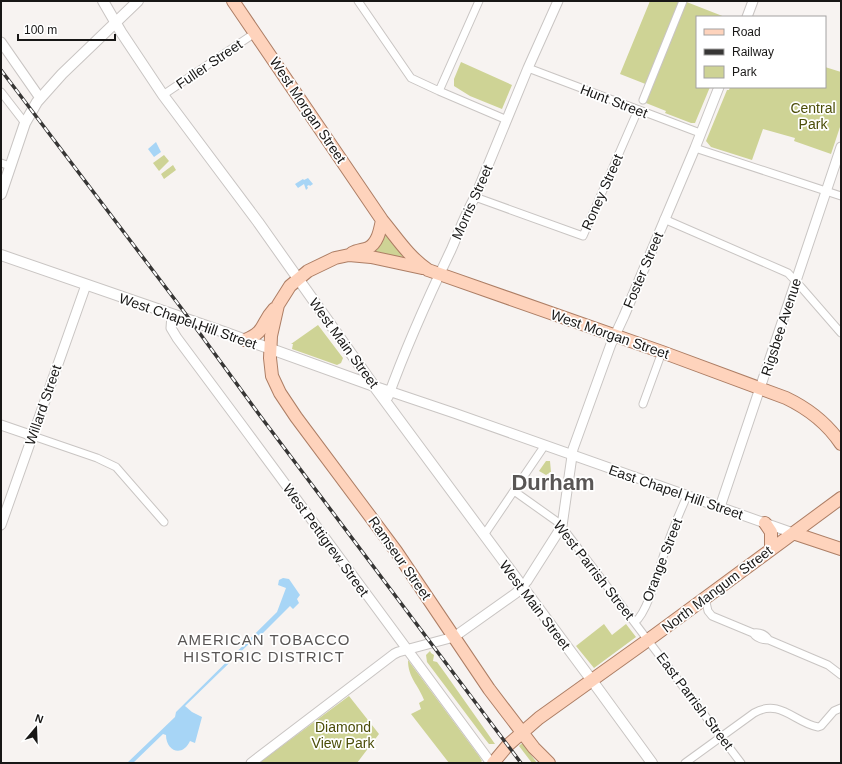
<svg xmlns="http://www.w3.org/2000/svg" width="842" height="764" font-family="Helvetica,sans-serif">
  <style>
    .green { fill: #ced395 }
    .water { fill: #a7d5f6 }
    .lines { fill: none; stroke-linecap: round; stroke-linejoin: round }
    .minor-casing { stroke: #c9c5c3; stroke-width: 9 }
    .tertiary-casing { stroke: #c9c5c3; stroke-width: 11 }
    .secondary-casing { stroke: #c9c5c3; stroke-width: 12 }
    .primary-casing { stroke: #ad7e65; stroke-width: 14 }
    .minor { stroke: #fff; stroke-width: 7 }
    .tertiary { stroke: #fff; stroke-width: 9 }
    .secondary { stroke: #fff; stroke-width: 10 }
    .primary { stroke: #fed3bc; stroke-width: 12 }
    .rail-casing { stroke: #373635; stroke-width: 3.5 }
    .rail { stroke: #fff; stroke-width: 2; stroke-dasharray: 6; stroke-linecap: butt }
    .labels { text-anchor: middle; stroke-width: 3.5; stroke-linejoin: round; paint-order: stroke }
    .street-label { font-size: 14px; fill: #181716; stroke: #fff }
    .park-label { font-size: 14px; fill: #4b4d08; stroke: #fff }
    .neighbourhood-label { font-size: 15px; letter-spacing: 1px; fill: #595655; stroke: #fff }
    .town-label { font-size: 22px; font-weight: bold; fill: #595655; stroke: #fff }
  </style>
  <rect width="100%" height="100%" fill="#f7f3f1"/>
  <path class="green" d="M650 1H684L725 17H697V87H710L695 123H691L665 113 666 111 641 101 648 85 620 74Z
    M461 62 512 85 502 109 470 96 454 86V79Z
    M825 67 841 72V124L831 154 794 141 795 138 763 129 752 160 711 147 706 141 727 90H729L730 87H825Z
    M164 155 169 161 159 171 153 163Z
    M173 165 176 170 164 179 161 174Z
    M384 229 403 256 402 259 369 250Z
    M318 325 343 358 341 363 337 365 292 349 293 344H291Z
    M546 461H550L551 472 546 475 539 471Z
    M604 624 612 635 626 624 636 637 594 668 576 646Z
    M430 651 431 653 434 655 433 661 437 662 445 673 495 744H489L485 739 427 662 426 655Z
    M408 660 479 756 482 761 480 763H449L411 714 421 709 419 703 424 700C418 684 408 678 408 660Z
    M349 696 379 734 357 763H259Z
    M521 744H523L537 763H532L519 746Z"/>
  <path class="water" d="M156 142 161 152 154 157 148 149Z
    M308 178 313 184 310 186 309 185 307 186 308 188 306 190 304 184 298 188 295 184 303 179 304 180Z
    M283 578 289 579 300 595 297 599 299 603 293 609 290 606 260 636 258 635 185 706 192 712 202 717 195 743 190 741C183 757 166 752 166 735L163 734 133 763H127L175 717 176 712 277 612 286 588 278 585 279 580Z"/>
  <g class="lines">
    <defs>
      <path id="minor" d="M358 1 411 78 439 91 507 120
        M528 68 700 133
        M439 91 479 1
        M1 92 25 123
        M163 95 255 33
        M643 100 683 1
        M695 148 841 196
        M1 163 10 166
        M475 197 583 236 638 110
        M664 219 788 273 801 287 841 333
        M643 404 662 352
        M33 436 97 458 116 467 164 522
        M514 491 559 523 741 763
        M484 535 545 445
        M705 598 708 611 712 616 753 633C757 639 763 640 769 640L828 665 841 675
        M635 622C648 612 659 568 665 551 671 533 679 514 687 496
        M753 633C760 632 765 634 769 640
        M685 763 754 713C780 698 795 723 818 727L821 726 834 711 841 708"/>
      <path id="tertiary" d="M747 17 753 1
        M1 42 40 98
        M172 315 171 328 177 338 241 424 491 763
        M374 386 454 413 793 533
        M388 397C406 347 428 298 451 250 459 232 465 214 475 197L528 68 558 1
        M1 425 33 436
        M720 507 841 147
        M1 525 86 285
        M251 763 394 654 398 652 454 637 516 593 527 581 562 526 573 449 611 344 624 316 695 148 719 87"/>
      <path id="secondary" d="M103 1 121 32 163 95 258 222 374 386 596 686 652 763
        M1 194 25 123 37 102 62 74 138 1
        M1 255 221 331 374 386"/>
      <path id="primary" d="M233 1 382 220C397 238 408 256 428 270L662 352 786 398C809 409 827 423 841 444
        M352 253C357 250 363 250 368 248 378 243 380 230 382 220
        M422 268 371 257 349 255 335 258 308 271 290 286 278 305 271 336 270 358 272 376 280 393 296 417 396 551 489 689 534 748 549 763
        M245 340C266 332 261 323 274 309
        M765 523 771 532V549
        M793 533 841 549
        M493 763 508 745 539 718 655 635 841 498"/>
    </defs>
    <use href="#minor" class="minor-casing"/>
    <use href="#tertiary" class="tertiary-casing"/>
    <use href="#secondary" class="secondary-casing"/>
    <use href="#primary" class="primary-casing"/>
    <use href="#minor" class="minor"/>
    <use href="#tertiary" class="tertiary"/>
    <use href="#secondary" class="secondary"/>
    <use href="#primary" class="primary"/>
    <defs>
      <path id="rail" d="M1 70 182 309 261 417 521 763"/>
    </defs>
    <use href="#rail" class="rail-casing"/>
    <use href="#rail" class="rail"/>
  </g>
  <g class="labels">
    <g class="street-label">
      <text transform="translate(209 64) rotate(-34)" y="5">Fuller Street</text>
      <text transform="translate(614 101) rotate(21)" y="5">Hunt Street</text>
      <text transform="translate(308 110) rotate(56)" y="5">West Morgan Street</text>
      <text transform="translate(602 192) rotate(-66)" y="5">Roney Street</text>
      <text transform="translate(472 202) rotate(-66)" y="5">Morris Street</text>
      <text transform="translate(643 270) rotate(-67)" y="5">Foster Street</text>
      <text transform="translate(188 321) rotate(19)" y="5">West Chapel Hill Street</text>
      <text transform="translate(781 327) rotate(-72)" y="5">Rigsbee Avenue</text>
      <text transform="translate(610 334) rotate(19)" y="5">West Morgan Street</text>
      <text transform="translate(344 343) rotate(54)" y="5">West Main Street</text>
      <text transform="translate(43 405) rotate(-71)" y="5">Willard Street</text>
      <text transform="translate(676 492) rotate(19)" y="5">East Chapel Hill Street</text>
      <text transform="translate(326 540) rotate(54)" y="5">West Pettigrew Street</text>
      <text transform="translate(400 558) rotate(55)" y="5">Ramseur Street</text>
      <text transform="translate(662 560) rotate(-69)" y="5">Orange Street</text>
      <text transform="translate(594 570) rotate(52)" y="5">West Parrish Street</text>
      <text transform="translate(717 589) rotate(-37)" y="5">North Mangum Street</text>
      <text transform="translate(535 605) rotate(53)" y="5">West Main Street</text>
      <text transform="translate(695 701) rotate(53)" y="5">East Parrish Street</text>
    </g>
    <g class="park-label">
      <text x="813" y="113">Central<tspan x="813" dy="16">Park</tspan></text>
      <text x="343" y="732">Diamond<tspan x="343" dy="16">View Park</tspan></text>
    </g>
    <g class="neighbourhood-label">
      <text x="264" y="645">AMERICAN TOBACCO<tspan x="264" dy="17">HISTORIC DISTRICT</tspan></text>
    </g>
    <g class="town-label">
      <text x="553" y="490">Durham</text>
    </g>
  </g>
  <rect width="842" height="764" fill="none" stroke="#181716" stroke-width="4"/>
  <rect x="696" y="16" width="130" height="72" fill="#ffffff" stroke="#a3a2a2"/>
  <rect x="704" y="29" width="20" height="6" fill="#fed3bc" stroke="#a3a2a2"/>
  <text x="732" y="36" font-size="12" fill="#181716">Road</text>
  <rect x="704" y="49" width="20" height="6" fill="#373635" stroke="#a3a2a2"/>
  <text x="732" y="56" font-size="12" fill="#181716">Railway</text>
  <rect x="704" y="66" width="20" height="12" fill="#ced395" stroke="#a3a2a2"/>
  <text x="732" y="76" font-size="12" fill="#181716">Park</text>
  <g transform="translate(36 728) rotate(19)" stroke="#ffffff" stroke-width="3" paint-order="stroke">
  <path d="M0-3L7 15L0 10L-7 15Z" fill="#181716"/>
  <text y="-6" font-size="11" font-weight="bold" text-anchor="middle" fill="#181716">N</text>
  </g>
  <path d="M18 34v6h97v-6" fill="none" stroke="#181716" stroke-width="2"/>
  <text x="24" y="34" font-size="12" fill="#181716" stroke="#ffffff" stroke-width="3" paint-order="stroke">100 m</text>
</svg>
